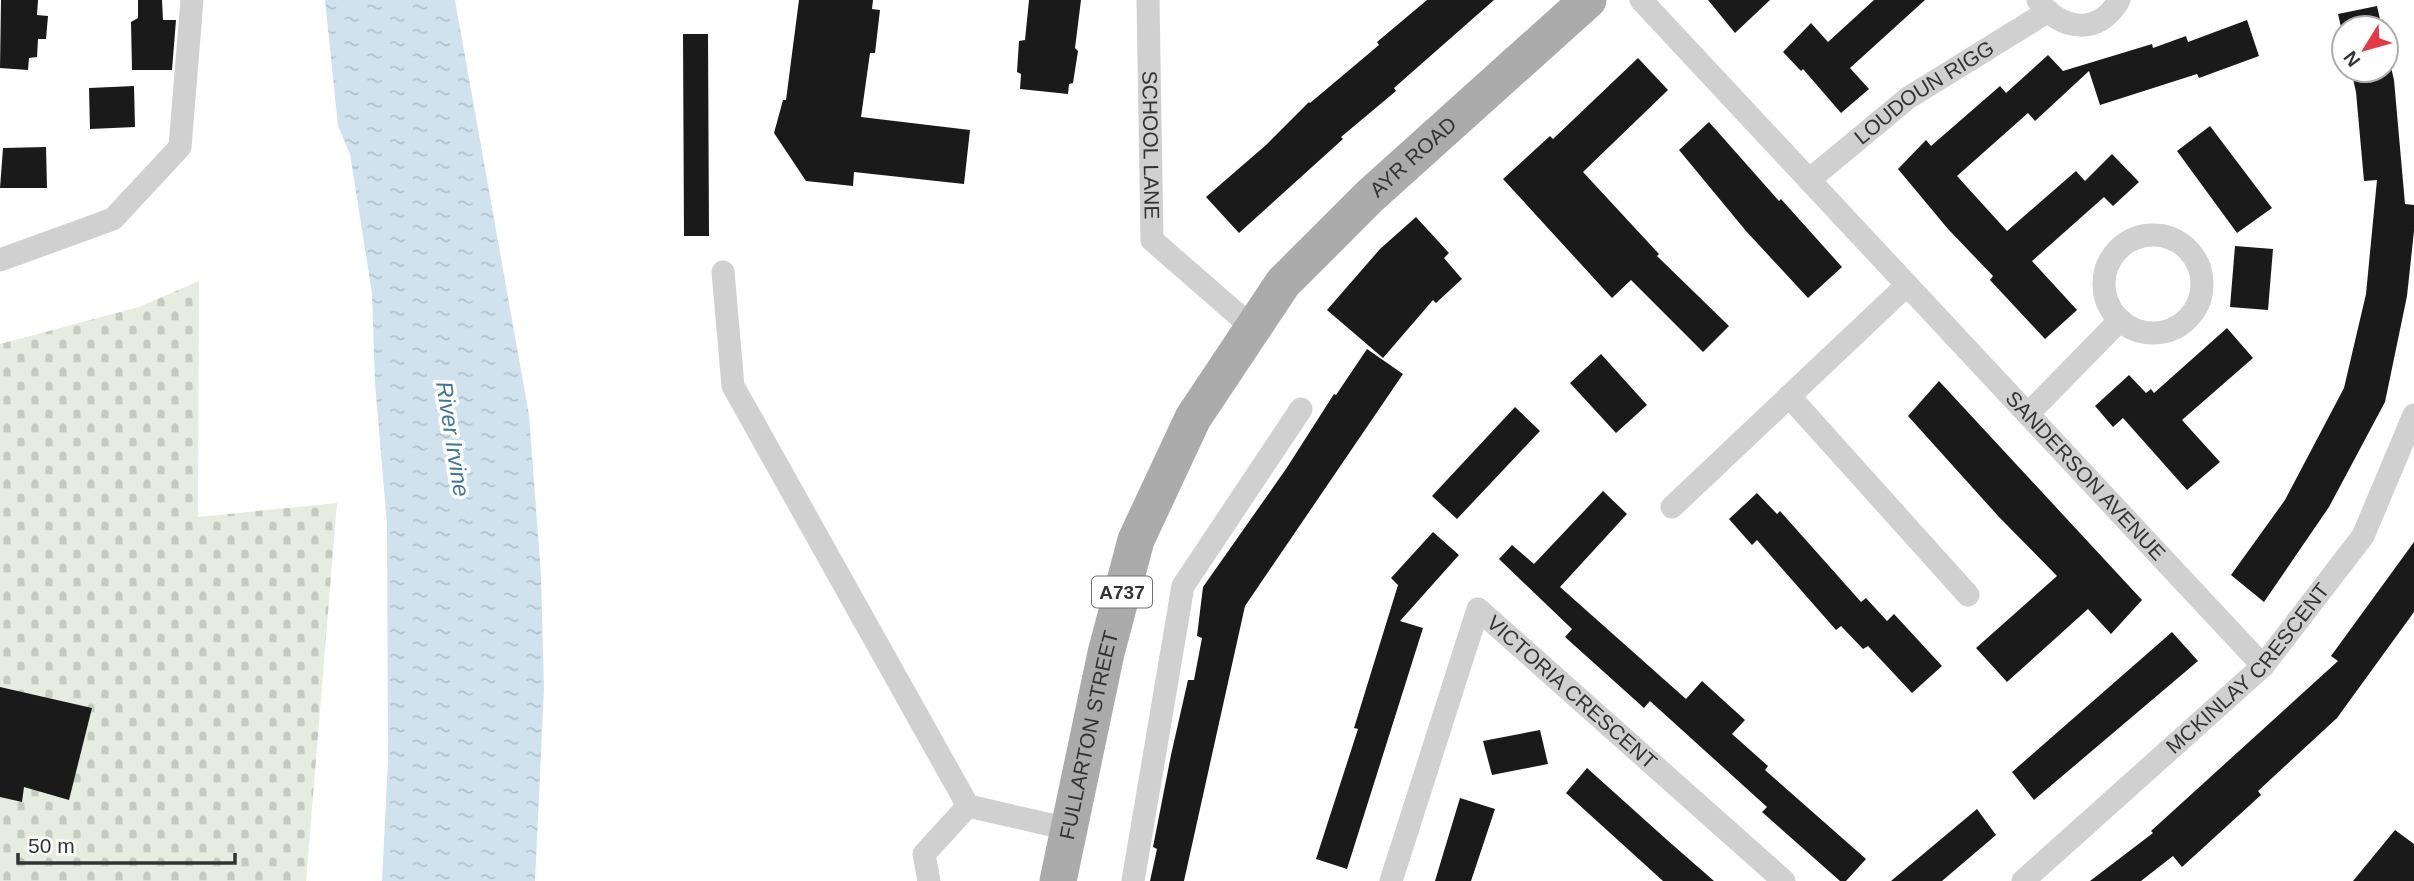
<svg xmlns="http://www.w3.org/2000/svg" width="2414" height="881" font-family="Helvetica,sans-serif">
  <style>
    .cemetery { fill: url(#cemetery-stones) }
    .water { fill: url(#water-ripples) }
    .building { fill: #1a1a1a }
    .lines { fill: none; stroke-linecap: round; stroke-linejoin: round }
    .street { stroke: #d0d0d0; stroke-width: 23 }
    .primary { stroke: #ababab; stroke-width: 37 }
    .labels { text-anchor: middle; stroke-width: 7; stroke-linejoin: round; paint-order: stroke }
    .shield { fill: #fff; stroke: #707070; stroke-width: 2 }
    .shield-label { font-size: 19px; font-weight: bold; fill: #333 }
    .street-label { font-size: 21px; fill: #333; stroke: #fff }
    .water-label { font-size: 23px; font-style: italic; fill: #3f7597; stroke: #fff }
  </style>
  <defs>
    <pattern id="cemetery-stones" width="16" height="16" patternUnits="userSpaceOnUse" patternTransform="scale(1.75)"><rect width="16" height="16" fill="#e6ecdf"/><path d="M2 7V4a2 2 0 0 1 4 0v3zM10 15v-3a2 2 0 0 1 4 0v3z" fill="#c6cbc0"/></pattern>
    <pattern id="water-ripples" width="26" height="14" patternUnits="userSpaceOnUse" patternTransform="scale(1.75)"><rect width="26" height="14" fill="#cfe2ee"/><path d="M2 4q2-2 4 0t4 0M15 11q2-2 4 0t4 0" fill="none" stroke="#b2c2cd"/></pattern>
  </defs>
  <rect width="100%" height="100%" fill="#fff"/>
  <path class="cemetery" d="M199 281 198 517 337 503 306 881H0V344L139 307Z"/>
  <path class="water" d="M325 0H455L529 415 541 575 544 689 535 881H382L388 761 387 524 375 383 372 293 350 154 338 126Z"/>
  <path class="building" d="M1 0H38L37 15 48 16 46 39H38L37 57 29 58 28 70 0 68Z
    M138 0H162L163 20H176L172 70H132L131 22 138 18Z
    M799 0H873L872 9 880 10 875 53H870L861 117 970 130 964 184 854 172 853 186 806 181 774 133 783 100H786Z
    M1029 0H1081L1075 48 1078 51 1073 83 1069 84 1068 94 1020 89 1021 74 1017 72 1019 41 1025 40Z
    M1427 0H1494L1394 88 1396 91 1341 137 1343 139 1239 233 1206 197 1266 145 1309 102 1310 103 1379 45 1377 42Z
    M1708 0H1770L1735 33Z
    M1874 0H1925L1850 68 1869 89 1841 113 1803 69 1801 71 1783 52 1811 23 1828 42Z
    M2377 6 2382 28H2344V40L2338 14Z
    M2247 20 2259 56 2199 78 2197 74 2100 105 2089 71 2035 121 2028 113 1957 176 2007 231 2076 171 2085 181 2112 154 2139 182 2113 206 2104 197 2032 261 2077 310 2045 339 1990 280 1993 276 1948 229 1898 169 1926 140 1931 146 2000 86 2006 93 2048 55 2063 71 2152 44 2153 48 2186 36 2188 42Z
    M683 34H708L709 236H684Z
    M2386 46 2394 80 2405 204 2414 205V231L2407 296 2385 402 2329 507 2264 602 2231 575 2285 500 2344 388 2366 294 2377 180 2364 181 2356 92 2351 70H2386Z
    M1638 58 1668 90 1583 172 1659 254 1657 256 1729 326 1703 352 1631 280 1612 298 1503 179 1550 136 1553 139Z
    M134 86 135 127 90 129 89 88Z
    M1709 122 1779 201 1781 199 1842 267 1808 298 1746 231 1679 150Z
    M2210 126 2272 208 2237 233 2177 151Z
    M46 147 47 188H0L3 148Z
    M1416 217 1449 253 1444 258 1462 279 1436 303 1433 300 1383 358 1327 310 1380 249Z
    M2235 246 2273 249 2268 310 2230 307Z
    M2227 328 2253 358 2182 420 2220 462 2187 490 2123 418 2113 427 2095 406 2129 375 2146 393 2151 389 2154 393Z
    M1367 349 1403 374 1245 606 1184 881H1150L1157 849 1153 847 1171 755 1188 680H1194L1202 638 1197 636 1203 587 1286 469 1334 394 1336 395Z
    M1601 354 1647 405 1616 433 1570 383Z
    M1939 381 2142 600 2111 634 2088 609 2007 682 1976 648 2057 576 1999 517 1908 416Z
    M1515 407 1540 431 1457 519 1432 496Z
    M1603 491 1627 514 1560 587 1686 699 1702 681 1745 720 1732 734 1768 766 1765 770 1866 859 1846 881H1840L1762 812 1767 807 1650 701 1644 708 1565 637 1572 629 1499 559 1512 545 1534 564Z
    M1757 493 1777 514 1780 511 1861 602 1866 598 1887 621 1894 614 1942 666 1912 693 1868 646 1863 649 1841 626 1836 630 1757 540 1752 545 1729 519Z
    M1433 532 1459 555 1400 621 1423 628 1347 869 1316 859 1358 729 1354 728 1398 585 1391 578Z
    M2414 542V612L2337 718 2258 791 2261 795 2182 867 2173 856 2141 881H2090L2153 833 2151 831 2338 661 2331 656Z
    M2172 632 2198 661 2034 800 2012 772Z
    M0 687 92 708 69 800 24 787 22 802 0 797Z
    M1540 730 1548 764 1492 775 1483 741Z
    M1587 768 1666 839 1714 881H1663L1566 793Z
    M1460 798 1495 809 1471 881H1435Z
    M1977 809 1996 835 1942 881H1891Z
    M2395 830 2414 844V881H2353Z"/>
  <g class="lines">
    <g class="street">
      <path id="s1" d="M1148 0 1152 240 1253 328"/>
      <path id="s2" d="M1641 0 2263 666"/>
      <path d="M2038 0C2060 31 2099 36 2119 0"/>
      <path id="s3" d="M1809 180 1908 98 2047 12"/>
      <circle cx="2153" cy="284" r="49"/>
      <path d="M0 260 113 219 180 147 192 0"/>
      <path d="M723 272 733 386 968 806"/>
      <path d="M1789 396 1968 595"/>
      <path d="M2028 414 2120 320"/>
      <path d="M1672 507 1907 285"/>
      <path d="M929 881 924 854 968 806 1069 829"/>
      <path d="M1133 881 1183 586 1301 409"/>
      <path id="s4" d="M1391 881 1478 609 1784 881"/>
      <path id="s5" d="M2023 881 2263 666 2363 536 2414 415"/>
    </g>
    <path class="primary" id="s6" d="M1058 881 1106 653 1136 540 1193 418 1283 283 1370 196 1588 0"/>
  </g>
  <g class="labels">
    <rect class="shield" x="1092" y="576.5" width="60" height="31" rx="5"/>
    <g class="shield-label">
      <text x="1122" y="599">A737</text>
    </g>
    <g class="street-label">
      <text dy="7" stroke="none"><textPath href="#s3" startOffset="145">LOUDOUN RIGG</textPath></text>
      <text dy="7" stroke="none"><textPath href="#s1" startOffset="145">SCHOOL LANE</textPath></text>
      <text dy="7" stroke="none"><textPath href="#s6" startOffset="828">AYR ROAD</textPath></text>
      <text dy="7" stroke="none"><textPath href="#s2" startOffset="651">SANDERSON AVENUE</textPath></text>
      <text dy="7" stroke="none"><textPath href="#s5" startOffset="310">MCKINLAY CRESCENT</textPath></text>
      <text dy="7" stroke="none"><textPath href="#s4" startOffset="411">VICTORIA CRESCENT</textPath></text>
      <text dy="7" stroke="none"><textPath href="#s6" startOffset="149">FULLARTON STREET</textPath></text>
    </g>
    <g class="water-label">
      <text transform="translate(453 439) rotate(81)" y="8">River Irvine</text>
    </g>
  </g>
  <g transform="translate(2365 49) rotate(233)"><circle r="33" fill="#ffffff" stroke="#adadad" stroke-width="2"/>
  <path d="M0-5L12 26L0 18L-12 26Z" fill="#e63946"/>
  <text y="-10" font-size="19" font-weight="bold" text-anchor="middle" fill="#333333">N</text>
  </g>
  <path d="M18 853v10h217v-10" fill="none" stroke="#333333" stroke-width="3.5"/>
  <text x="28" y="853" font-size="21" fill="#333333" stroke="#ffffff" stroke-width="5" paint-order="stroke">50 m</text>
</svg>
